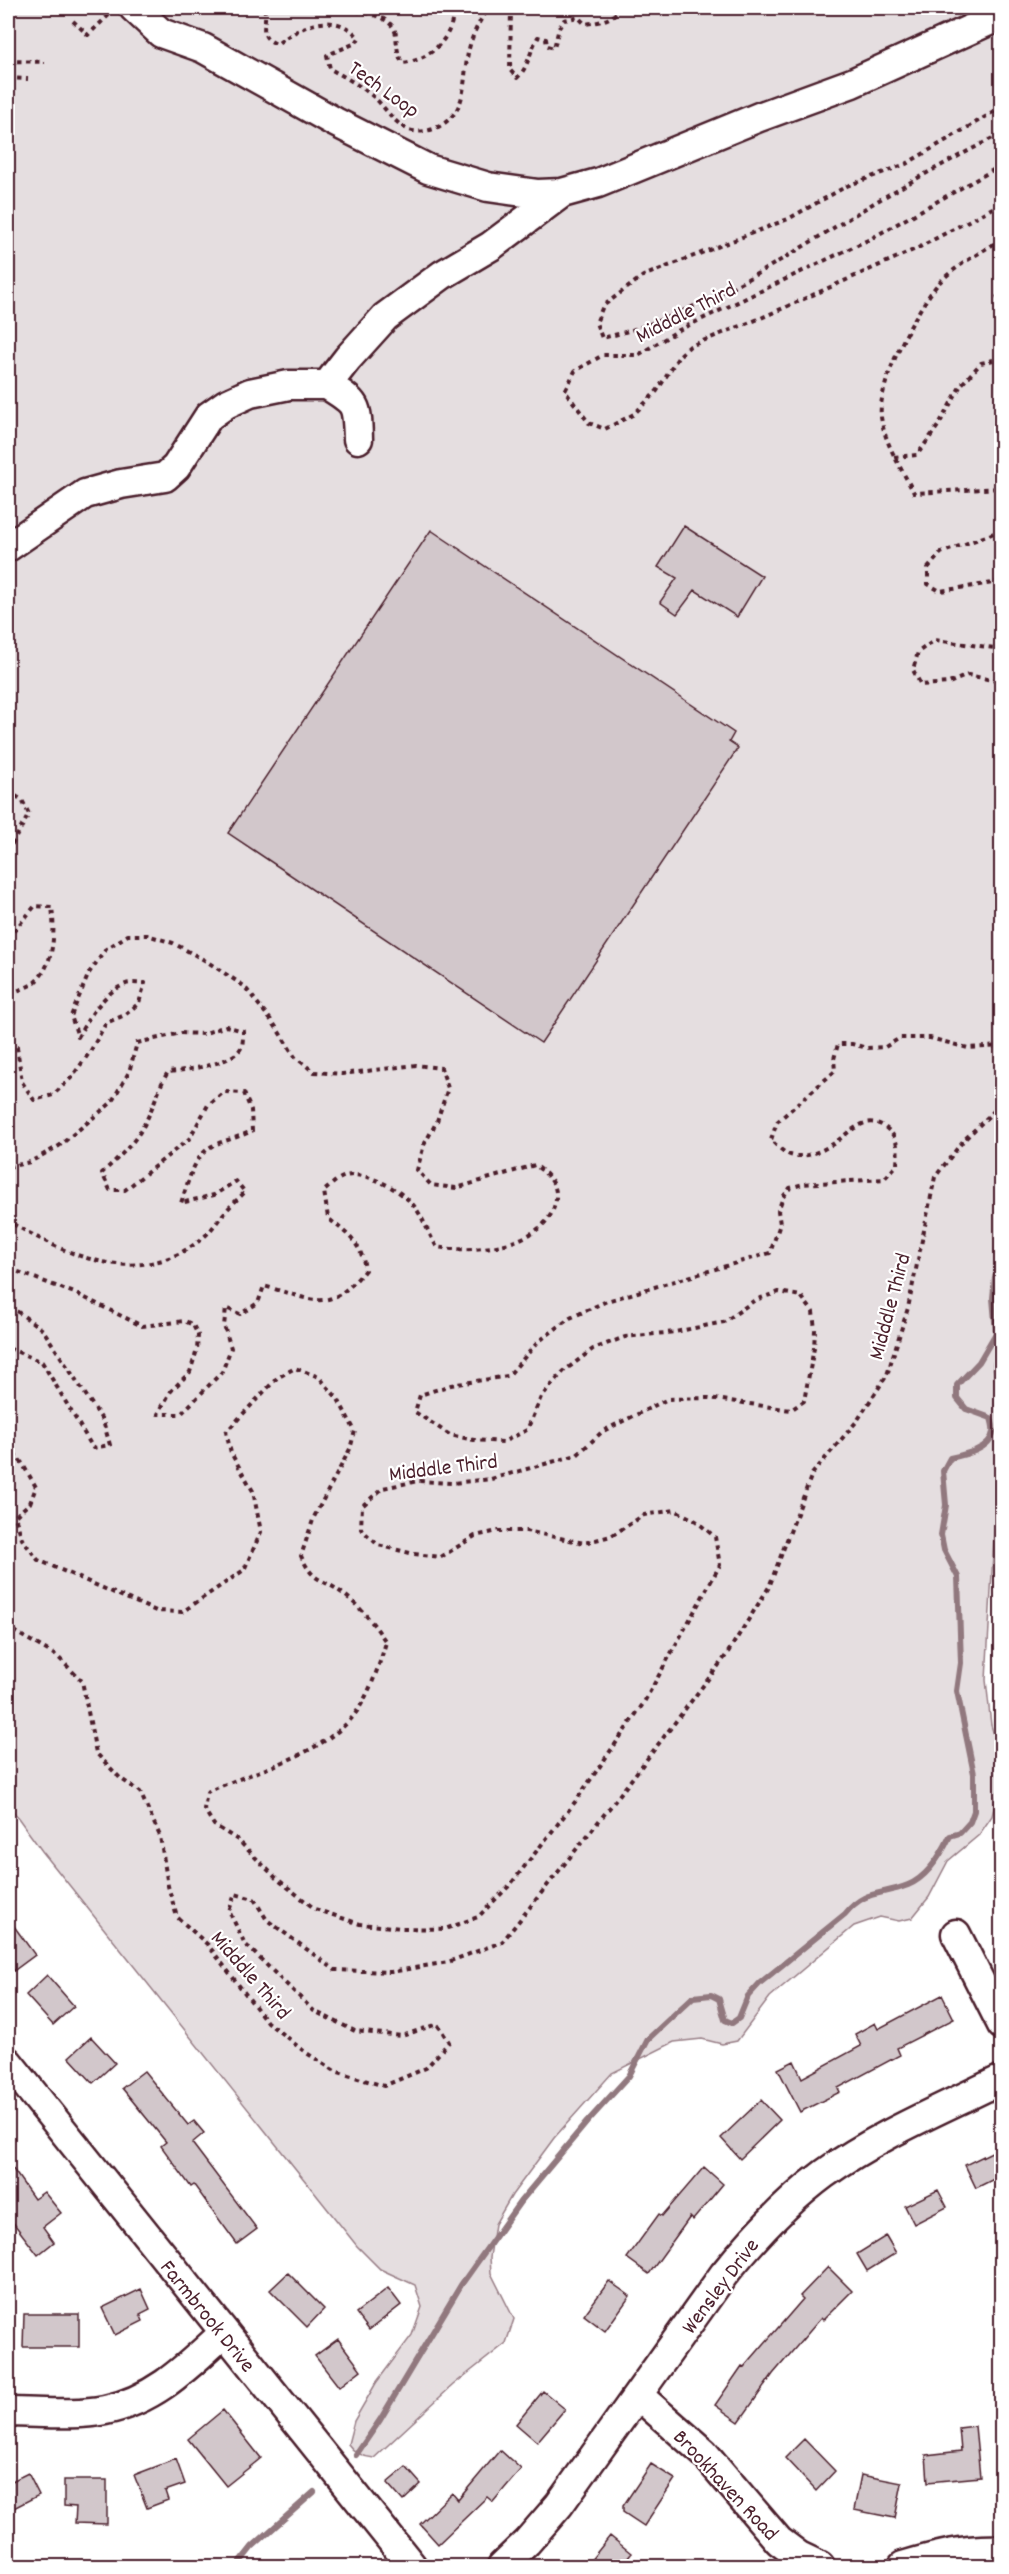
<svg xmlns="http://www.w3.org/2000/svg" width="1009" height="2574" font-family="Dekko,sans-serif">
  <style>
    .green { fill: #e5dee0; stroke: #987e86; stroke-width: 1.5 }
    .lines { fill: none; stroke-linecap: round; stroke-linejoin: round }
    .stream { stroke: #91787e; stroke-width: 6 }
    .building { fill: #d2c7cb; stroke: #4a1f2b; stroke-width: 1.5 }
    .minor-casing { stroke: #4a1f2b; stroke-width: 33 }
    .path { stroke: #4a1f2b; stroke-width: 4; stroke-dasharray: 4.5 4.5; stroke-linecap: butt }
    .minor { stroke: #fff; stroke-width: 28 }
    .labels { text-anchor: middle; stroke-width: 4.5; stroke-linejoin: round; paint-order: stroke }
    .street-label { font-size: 22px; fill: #4a1f2b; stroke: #fff }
  </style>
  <rect width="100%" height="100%" fill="#fff"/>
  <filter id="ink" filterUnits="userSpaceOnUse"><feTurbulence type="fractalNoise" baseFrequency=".0167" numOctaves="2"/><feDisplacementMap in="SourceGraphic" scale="12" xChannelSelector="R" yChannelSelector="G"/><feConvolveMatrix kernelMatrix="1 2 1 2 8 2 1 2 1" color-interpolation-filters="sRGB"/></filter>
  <g filter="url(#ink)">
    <path class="green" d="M8 8H1001L1002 1324 993 1364 1000 1430 986 1680 991 1725 997 1745 1001 1781 992 1816 979 1835 948 1861 929 1897 912 1918 899 1921 880 1917 854 1926 770 1997 737 2041 722 2044 702 2039 674 2042 612 2073 554 2138 512 2195 495 2224 490 2257 491 2273 514 2319 506 2343 453 2385 374 2458C364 2457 354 2453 348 2444L354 2421 376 2383 412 2335 422 2307 415 2285 380 2269 357 2246 42 1851 8 1804Z"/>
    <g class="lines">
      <path class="stream" d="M356 2455 380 2420 461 2285 520 2202 587 2122 629 2076 648 2039 693 1997 711 1995 719 1999 725 2020 732 2023 739 2018 748 1996 760 1983 845 1914C865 1889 881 1896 908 1885 928 1877 941 1855 950 1836L960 1833 970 1822 974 1811V1774L957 1691 961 1663 958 1577 944 1550 941 1535 946 1505 943 1471 950 1458C964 1455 991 1449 993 1432 994 1428 992 1422 991 1418L966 1409 957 1398V1385L979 1362 996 1333 993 1298 995 1277 1002 1263
        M237 2566 252 2547 314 2492"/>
    </g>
    <path class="building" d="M684 526 762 576 737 617 695 590 677 614 660 602 677 578 658 567Z
      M431 530 734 733 729 742 738 748 541 1043 228 833Z
      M8 1918 35 1955 8 1975Z
      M47 1975 74 2006 53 2025 26 1995Z
      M942 1995 954 2019 897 2048 900 2055 838 2088 840 2092 800 2112 778 2069 794 2061 802 2078 861 2046 855 2034 875 2023 878 2029Z
      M91 2037 115 2063 93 2083 69 2057Z
      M144 2071 188 2125 194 2121 204 2133 192 2143 257 2229 237 2244 194 2185 191 2187 161 2146 166 2142 122 2088Z
      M761 2100 780 2120 740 2159 721 2138Z
      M1002 2147V2175L976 2188 965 2165Z
      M8 2162 34 2199 44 2192 61 2213 43 2227 54 2242 38 2255 8 2216Z
      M704 2167 723 2184 693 2220 690 2217 649 2274 627 2258 659 2214 662 2216Z
      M938 2190 947 2207 914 2224 905 2206Z
      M886 2236 896 2253 867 2271 857 2254Z
      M828 2267 852 2291 823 2320 821 2318 773 2374 739 2422 715 2405 742 2366 744 2367 803 2299 800 2296Z
      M288 2273 324 2309 307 2327 270 2290Z
      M609 2281 630 2296 605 2331 584 2315Z
      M388 2288 401 2305 369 2330 356 2313Z
      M141 2289 150 2309 140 2314 143 2321 115 2335 102 2308Z
      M24 2314H79V2347H23Z
      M338 2339 361 2370 339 2387 315 2356Z
      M543 2391 565 2409 537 2442 516 2424Z
      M223 2410 261 2458 226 2486 188 2439Z
      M975 2426 980 2477 928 2482 926 2455 961 2451 959 2428Z
      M804 2439 835 2471 816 2491 785 2458Z
      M500 2450 521 2469 493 2502 487 2497 438 2544 420 2524 452 2493 458 2500Z
      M176 2459 185 2484 165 2491 168 2500 147 2508 134 2475Z
      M651 2464 675 2479 644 2526 623 2512V2506Z
      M406 2467 421 2484 403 2501 387 2483Z
      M28 2473 39 2495 8 2511V2483Z
      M861 2475 902 2483 895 2518 854 2510Z
      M64 2480H107V2524L75 2523 76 2507 64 2506Z
      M610 2536 631 2553 621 2566H586Z"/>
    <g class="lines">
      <defs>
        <path id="minor" d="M134 8 161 33 203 48 335 122 428 169 488 187 538 194 562 193 598 183 759 117 852 83 1002 15
          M327 385C357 403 357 404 358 439
          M8 547 85 494 121 484 165 477 176 467 209 416 226 404 250 393 289 385H327L348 358 385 317 442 275 491 246 562 193
          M956 1934 1002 2025
          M8 2062 412 2566
          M638 2395 704 2453 779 2541 799 2556 820 2566
          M8 2412C39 2412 74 2416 105 2410 155 2400 188 2366 224 2333
          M502 2566 527 2542 559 2505 724 2274C754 2237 786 2202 824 2174 878 2135 942 2109 1002 2079
          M903 2566C936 2556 966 2548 1002 2550"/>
      </defs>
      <use href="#minor" class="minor-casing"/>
      <path class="path" d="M264 8C269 23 255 36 277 44 302 25 335 10 359 38L356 43 327 55 330 69C345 77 363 87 376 99 387 110 394 123 409 130 417 133 429 131 436 128 469 112 462 83 468 53 471 38 479 19 490 8
        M348 8V9C363 13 393 15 396 35 397 46 397 52 402 63 429 61 455 37 453 8
        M511 8 510 70 517 78C529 67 529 52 538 37L546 39 547 46 554 48 559 28 564 20 578 17 585 24C601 22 611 20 621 8
        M73 21 88 35 112 12
        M8 61 45 62
        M8 78 28 79
        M1002 107 906 164 847 186 788 219 643 276 603 306 596 323 602 338C702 315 788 255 874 203 916 178 959 156 1002 133
        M1002 165 872 238 679 330 638 355H603L575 371 565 391 589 423 605 429 634 414 657 391 679 356 690 346 761 318 918 248 1002 203
        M1002 239C984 250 951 269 938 284 916 310 877 383 881 417 885 445 902 469 914 493L1002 488
        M1002 288 997 294 1002 312
        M894 457 917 455 938 426 961 385 981 363 1002 358
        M1002 530 941 553 928 568V584L940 591 993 583 1002 580
        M1002 649 935 640 918 652 913 670 921 685 949 683 968 675 1002 682
        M8 791 22 800 29 814 8 851
        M8 938 35 906 52 907C55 931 55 965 34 983 27 988 15 991 8 995
        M8 1045 17 1047 22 1082 34 1100 53 1095 71 1078 90 1052 106 1023 125 1015 139 1003 145 983C140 984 131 982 126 984 104 992 88 1018 78 1037L71 1016 89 973 106 949 128 935H147L173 943 206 961 244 986 274 1024 295 1057 314 1072 342 1074 416 1065 441 1068 448 1088 437 1121 424 1145 417 1170 431 1185 456 1188 535 1165C550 1176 561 1187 554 1207 542 1246 472 1254 437 1247 429 1235 425 1222 417 1210 406 1192 364 1168 343 1177 336 1180 330 1186 324 1191L328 1218C348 1235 362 1243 365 1270 328 1316 313 1299 264 1286L258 1303 240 1314 226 1308 224 1326 231 1348 222 1372 181 1414H158L171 1391 190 1372 197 1350 198 1335 193 1325 185 1321 142 1326 77 1294 8 1268
        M8 1167 30 1162 59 1146 111 1103 129 1072 137 1043 181 1033 203 1034 226 1026 243 1031C243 1035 243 1042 242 1046 235 1064 187 1070 168 1072 158 1088 154 1106 145 1123 135 1143 118 1158 102 1173L110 1190H125L189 1139 208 1105 224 1092 244 1093 251 1110 252 1131C240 1137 222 1141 212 1146 193 1157 188 1183 181 1203L214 1195 236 1181 245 1192C238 1199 231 1205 225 1212 218 1220 212 1230 204 1237 141 1290 69 1257 8 1221
        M8 1309 18 1312 43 1330 103 1421 110 1445 93 1448 42 1362 8 1348
        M8 1446 22 1463 36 1487 30 1503 15 1516 22 1539 38 1560 156 1611 182 1612 244 1570 261 1532 253 1491 231 1453 226 1432 277 1378 295 1368 319 1377 338 1399 355 1431 350 1449 314 1517 301 1556C315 1585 320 1576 342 1593 360 1606 374 1624 386 1642 379 1667 365 1708 345 1725 307 1760 253 1771 207 1792L204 1809 214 1825 238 1840 276 1878 315 1909 360 1924 402 1928 445 1929 478 1917 510 1885 575 1802 643 1704 720 1565 715 1537 696 1521 675 1510 644 1515 611 1536 584 1543 526 1531H498L475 1536 441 1557 414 1554 378 1545 361 1529 362 1506 383 1488 418 1481 452 1483 491 1479 577 1455 603 1431 668 1399 709 1398 791 1410 804 1401 814 1348 815 1330 813 1312 801 1296 779 1292 755 1300 724 1322 675 1332 625 1337 593 1349 564 1371 541 1397 527 1430 503 1442 474 1440 450 1435 415 1412 420 1395 451 1385 508 1376 538 1342 570 1318 607 1301 770 1253 780 1224 778 1211 783 1197 790 1188 803 1184 884 1179 897 1165C898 1149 899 1138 886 1128 866 1112 848 1134 833 1144 822 1151 810 1156 798 1156 787 1157 778 1147 771 1140L777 1122 835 1071 834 1059 838 1044H852L867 1048 885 1047 900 1038H930L968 1048 1002 1046
        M8 1624 10 1629 57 1656 82 1681 96 1753 120 1778 140 1792 160 1836 168 1886 177 1917 208 1945 267 2022 305 2052 335 2071 384 2086 426 2068 449 2042 437 2024 402 2036 355 2031 314 2011 245 1944 229 1911 235 1894 254 1899 267 1920 335 1970 391 1972 448 1962 502 1942 611 1806 725 1657 769 1587 812 1474 857 1421 887 1375 908 1308 935 1177 963 1141 995 1110 1002 1107"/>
      <use href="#minor" class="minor"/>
    </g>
  </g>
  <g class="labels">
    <g class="street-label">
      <text transform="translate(385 88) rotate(36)" y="8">Tech Loop</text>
      <text transform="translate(685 311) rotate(-27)" y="8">Midddle Third</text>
      <text transform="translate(888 1306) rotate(-75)" y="8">Midddle Third</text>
      <text transform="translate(443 1466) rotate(-7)" y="8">Midddle Third</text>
      <text transform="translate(252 1974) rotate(49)" y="8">Midddle Third</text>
      <text transform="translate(719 2285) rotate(-53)" y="8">Wensley Drive</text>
      <text transform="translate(209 2315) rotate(51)" y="8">Farmbrook Drive</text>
      <text transform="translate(727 2484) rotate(47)" y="8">Brookhaven Road</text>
    </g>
  </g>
  <rect width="1009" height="2574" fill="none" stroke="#fff" stroke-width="30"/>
  <rect x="15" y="15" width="979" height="2544" fill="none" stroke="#4a1f2b" stroke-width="2" filter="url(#ink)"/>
</svg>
